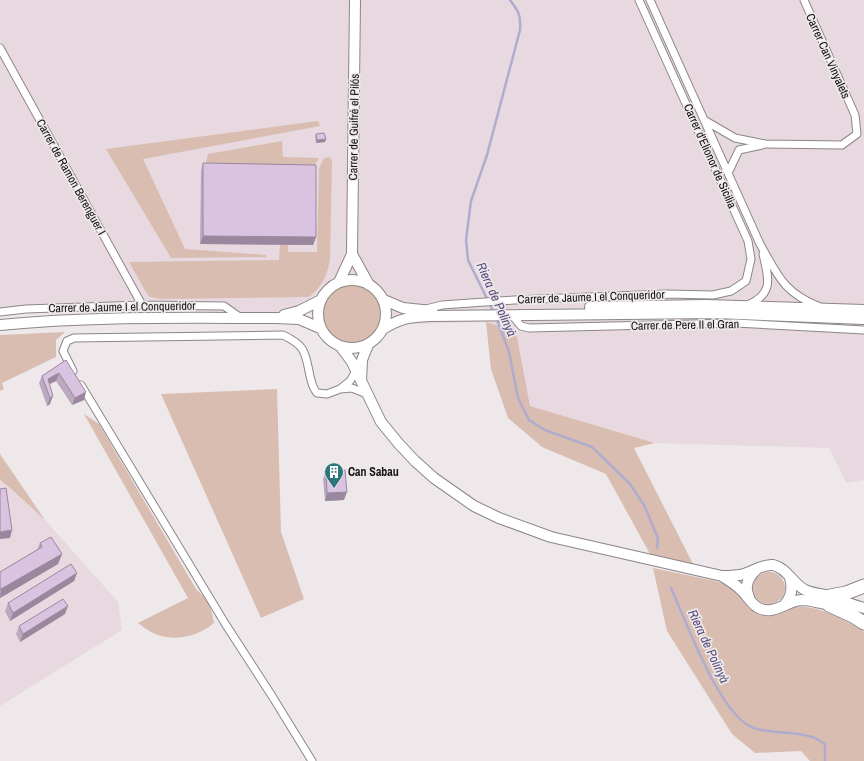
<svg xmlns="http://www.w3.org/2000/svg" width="864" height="761" font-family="'Archivo Narrow',sans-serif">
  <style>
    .built { fill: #e7d9df }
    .green { fill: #d9bdb0 }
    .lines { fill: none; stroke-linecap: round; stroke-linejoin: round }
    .stream { stroke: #b0accd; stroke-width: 2.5 }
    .street-casing { stroke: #8c8689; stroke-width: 9 }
    .secondary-casing { stroke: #8c8689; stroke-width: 12 }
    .highway-casing { stroke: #8c8689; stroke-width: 15 }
    .street { stroke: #fff; stroke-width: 7 }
    .secondary { stroke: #fff; stroke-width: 10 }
    .highway { stroke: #fff; stroke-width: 13 }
    .wall { fill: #bba8c1 }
    .shaded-wall { fill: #99889d }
    .building { fill: #dac3e0; stroke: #99889d }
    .labels { text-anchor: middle; stroke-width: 3.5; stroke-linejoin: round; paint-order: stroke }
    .street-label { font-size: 12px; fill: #131112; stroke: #eee8eb }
    .poi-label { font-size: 12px; font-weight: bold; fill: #131112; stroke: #eee8eb; text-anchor: start }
    .water-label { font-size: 13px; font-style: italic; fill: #554d7d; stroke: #eee8eb }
  </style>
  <rect width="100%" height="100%" fill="#eee8eb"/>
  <path class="built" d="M0 0H864V480L846 483 829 448 655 443 530 406 516 331 486 322 408 324 323 313 69 310 0 315Z
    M0 480 9 487 45 520 118 602 122 630 0 706Z"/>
  <path class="green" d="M318 121 320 126 143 159 185 249 266 255 267 257 171 258 106 149Z
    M282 141 283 157 319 158 313 168 204 171 208 154Z
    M330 157 332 161 330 259C328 274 322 287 309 297L161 299 150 297 147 294 129 262 279 260 280 245H288V252H317L319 168 324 158Z
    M318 314a34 34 0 1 1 68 0a34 34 0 1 1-68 0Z
    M486 322 516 331 530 406 655 443 634 448 693 564 650 554 606 474 542 447 508 418 491 369Z
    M65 332 56 340V357L2 383 4 389 0 391V335Z
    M277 389 281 532 304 599 261 618 161 394Z
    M84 414 99 424 196 589C209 601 211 606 214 623 198 637 171 643 151 632 146 629 142 626 138 623L188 598Z
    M0 454 45 520 9 487 0 480Z
    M653 568C669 571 685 575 701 578 710 580 720 581 728 586 742 593 745 611 761 615 778 620 782 609 796 607 816 604 845 620 862 630L864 632V761H810L801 751 755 753 732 734 667 631Z
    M753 588a16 16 0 1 1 32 0a16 16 0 1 1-32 0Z"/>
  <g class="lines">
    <path class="stream" d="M494 313 468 260 466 240 471 201 487 155 520 30C521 15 519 12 510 0
      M496 317 509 352 518 398 529 420 545 430 592 447 630 484 644 505 658 538 657 548
      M671 588C686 621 720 717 754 728 770 734 796 731 812 737 816 738 821 742 825 744V761"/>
    <defs>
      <path id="street" d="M650 0 760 244C778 276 784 293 820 307
        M0 48 142 305
        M704 120 735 138 765 144 842 145 857 134 855 115 804 0
        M728 173 739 150 762 145
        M748 305C775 293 768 277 763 254
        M426 309 442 305 514 300 666 294 713 295 731 291 746 281 751 259 748 241 639 0
        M0 312 26 309 142 305 224 306 241 318
        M512 315 521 326 529 328 735 323 864 330
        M73 371 63 351 67 341 74 338 283 335C306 346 305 352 310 376 312 383 312 387 317 393L327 394 340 389 352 388 367 394
        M81 385 226 625 272 696 312 761
        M341 388 350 381 356 371"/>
      <path id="secondary" d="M352 254 369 285
        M318 314a34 34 0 1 1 68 0a34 34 0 1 1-68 0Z
        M339 282 352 254 355 0
        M384 300 403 308 432 311
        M590 307 705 305 864 310
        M284 315 299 311 321 300
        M0 325C91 316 184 318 276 318L299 319 320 328
        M383 329C401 318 409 317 430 316L715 313 864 319
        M341 347 352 362 381 422 399 444 415 461 434 478 474 506 499 518 551 537 722 576C730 576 737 576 744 574 753 571 763 564 773 565 787 568 793 584 805 590 812 593 821 594 829 596 841 600 852 605 864 608
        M361 380 362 360 368 345
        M722 576C728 580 735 584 740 589 746 594 750 602 757 607 773 617 786 601 801 600 813 600 824 605 835 605
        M749 597C744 587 748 577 757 569
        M785 604C792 596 793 588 790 578"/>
      <path id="highway" d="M830 596 846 593 864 586
        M829 605 853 616 864 623"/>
    </defs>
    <use href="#street" class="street-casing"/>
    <use href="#secondary" class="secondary-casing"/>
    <use href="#highway" class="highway-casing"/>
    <use href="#street" class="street"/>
    <use href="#secondary" class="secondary"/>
    <use href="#highway" class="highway"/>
  </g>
  <path class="wall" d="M316 134 326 139 325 142 316 143 315 137Z
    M203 163 316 237 313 245 200 244 201 171Z
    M66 360 84 400 72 405 56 381 50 384V404L47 406 39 383 42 376Z
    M326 471 344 500 325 501 323 479Z
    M40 543 62 554 58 564 0 598V572L37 550Z
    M77 573 74 581 10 621 5 611 8 603Z
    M65 614 20 642 16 634 19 626Z"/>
  <path class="shaded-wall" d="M326 139 325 142 316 143 317 140Z
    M203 236 316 237 313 245 200 244Z
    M59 373 56 381 45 386 48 379Z
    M86 392 84 400 72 405 75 398Z
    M53 396 50 404 47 406 50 398Z
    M347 492 344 500 325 501 327 493Z
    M12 530 10 538 0 539V532Z
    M62 554 58 564 0 598 1 589Z
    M77 573 74 581 10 621 13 613Z
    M68 606 65 614 20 642 23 634Z"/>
  <path class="building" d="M324 133 326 139 317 140 316 134Z
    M203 163 316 165V237L203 236Z
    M66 360 86 392 75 398 59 373 48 379 53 396 50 398 42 376Z
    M345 470 347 492 327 493 326 471Z
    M6 488 12 530 0 532V489Z
    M51 537 62 554 1 589 0 588V572L42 547 40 543Z
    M71 564 77 573 13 613 8 603Z
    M63 599 68 606 23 634 19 626Z"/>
  <defs>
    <symbol id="building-pin" viewBox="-11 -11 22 30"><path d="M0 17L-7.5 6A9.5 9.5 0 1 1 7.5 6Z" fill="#2c767b" stroke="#eee8eb"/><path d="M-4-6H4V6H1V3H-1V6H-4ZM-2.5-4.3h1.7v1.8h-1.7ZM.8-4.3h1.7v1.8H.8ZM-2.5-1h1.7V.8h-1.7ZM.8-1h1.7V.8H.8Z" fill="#fff"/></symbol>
  </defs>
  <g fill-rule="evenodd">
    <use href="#building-pin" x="323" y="461" width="22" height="30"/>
  </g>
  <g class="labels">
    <g class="street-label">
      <text transform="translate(828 56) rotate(66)" y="4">Carrer Can Vinyalets</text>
      <text transform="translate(354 127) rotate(-89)" y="4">Carrer de Guifré el Pilós</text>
      <text transform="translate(710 156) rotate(66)" y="4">Carrer d'Elionor de Sicilia</text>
      <text transform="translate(71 177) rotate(61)" y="4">Carrer de Ramon Berenguer I</text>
      <text transform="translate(591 297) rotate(-2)" y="4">Carrer de Jaume I el Conqueridor</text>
      <text transform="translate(122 307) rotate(-1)" y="4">Carrer de Jaume I el Conqueridor</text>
      <text transform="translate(685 325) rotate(-1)" y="4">Carrer de Pere II el Gran</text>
    </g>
    <g class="poi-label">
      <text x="348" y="476">Can Sabau</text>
    </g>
    <g class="water-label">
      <text transform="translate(497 299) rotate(66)" y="5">Riera de Polinyà</text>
      <text transform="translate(709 646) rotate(65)" y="5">Riera de Polinyà</text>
    </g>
  </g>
</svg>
